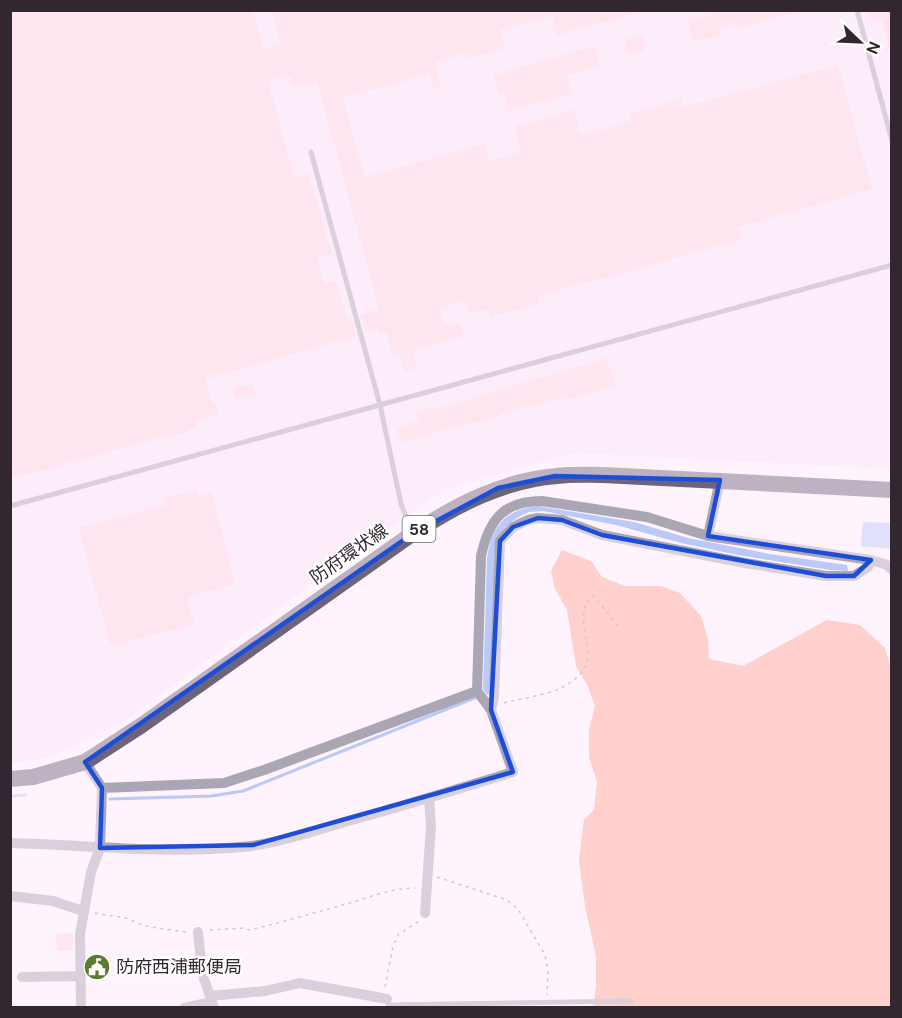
<svg xmlns="http://www.w3.org/2000/svg" width="902" height="1018" font-family="'DM Sans','Noto Sans JP',sans-serif">
  <style>
    .built { fill: #fbe5f7 }
    .forest { fill: #ffa690 }
    .water { fill: #bac9f7 }
    .lines { fill: none; stroke-linecap: round; stroke-linejoin: round }
    .stream { stroke: #bac9f7; stroke-width: 3 }
    .building { fill: #fcd6de }
    .path { stroke: #9c919a; stroke-width: 1.5; stroke-dasharray: 3 4.5; stroke-linecap: butt }
    .service { stroke: #aba6b4; stroke-width: 5 }
    .minor { stroke: #aba6b4; stroke-width: 10 }
    .primary { stroke: #6c647b; stroke-width: 16 }
    .marked { fill: none; stroke: #1d4ed8; stroke-width: 4.5; stroke-linejoin: round }
    .labels { text-anchor: middle; stroke-width: 5; stroke-linejoin: round; paint-order: stroke }
    .shield { fill: #fff; stroke: #70686e; stroke-width: 1.5 }
    .shield-label { font-size: 16px; font-weight: bold; fill: #322730 }
    .street-label { font-size: 18px; fill: #322730; stroke: #fff }
    .poi-label { font-size: 18px; fill: #322730; stroke: #fff; text-anchor: start }
  </style>
  <rect width="100%" height="100%" fill="#fff3fd"/>
  <path class="built" d="M10 11H891V469L576 453 446 489 371 541 119 725 47 758 11 763Z"/>
  <path class="forest" d="M562 550 591 561 602 577 625 586H661L680 593 701 616 708 639 709 659 743 666 827 620 860 625 885 648 892 673 891 1007H593L596 987V956L585 906 579 860 584 819 594 810 597 782 589 757V730L595 706 587 684 576 666 567 610 555 589 551 571Z"/>
  <path class="water" d="M538 506 634 522 688 538 770 554 847 565 848 571 830 570 738 555 681 543 616 525 543 511 529 512 517 518 506 526 499 536 489 693 487 695 483 689 487 558C492 525 505 510 538 506Z
    M863 522 891 523V549L861 546Z"/>
  <g class="lines">
    <path class="stream" d="M10 796 26 795
      M110 799 212 796 243 791 477 697"/>
  </g>
  <path class="building" d="M10 10H253L264 49 281 44 272 10H638V13L557 35 552 16 500 30 505 48 467 59 465 53 436 62 441 87 434 89 430 74 343 98 365 177 484 144 489 161 521 152 514 126 575 110 581 135 631 122 629 114 681 99 683 107 838 65 872 189 737 227 741 240 538 296 540 303 490 317 488 309 470 314 466 301 439 308 444 326 459 322 463 336 412 351 417 368 405 371 400 354 393 356 387 333 379 335 378 330 366 333 360 315 379 309 317 81 293 87 290 75 268 81 294 177 309 173 332 254 317 259 324 284 336 281 347 319 351 317 356 336 205 379 212 404 215 403 218 415 196 421 198 427 186 430 187 432 174 436V434L10 479Z
    M725 10H793V13L739 28 738 23 718 28 720 35 693 42 688 21Z
    M868 10H891V45L889 46 882 20 872 22Z
    M642 35 646 50 629 55 625 40Z
    M594 46 599 66 567 75 572 93 510 111 504 93 499 95 493 75Z
    M607 358 615 386 567 399V396L523 409V407L499 414 500 416 401 442 397 429 418 420 416 412 434 407 435 409Z
    M253 384 255 394 235 399 233 389Z
    M198 489 199 496 212 492 235 584 187 597 194 624 110 646 79 527 165 505 164 498Z
    M73 933V950L57 951 56 934Z
    M88 960 106 961V973H88Z"/>
  <g class="lines">
    <path class="path" d="M504 703C519 699 552 694 563 687 572 682 583 674 586 664 593 645 573 612 592 596L595 597 618 626
      M437 877 507 900 518 909 545 955 548 970 547 995
      M95 913 126 918 142 925 157 928 187 932
      M210 930 244 928 250 930C282 922 314 913 346 904 368 898 391 888 415 888
      M385 987 393 946 398 935 419 921"/>
    <path class="service" d="M857 10 892 141
      M311 152 380 405 401 504 411 530
      M10 506 892 265
      M388 1005 632 1001"/>
    <path class="minor" d="M708 536 720 480
      M491 710 494 697 500 541 513 527 528 520 538 518 562 520 602 535 745 563 826 576H854L868 567 871 560
      M102 788 224 783 264 770 477 691
      M10 843C91 845 171 855 251 846 282 842 317 830 348 821 403 806 458 789 513 772L491 710 477 691 481 556C489 520 503 501 542 501L647 517 708 536 871 560 887 565 892 570
      M10 896 53 901 83 911
      M425 913 431 826 429 798
      M198 932 202 973 214 1008
      M22 977 80 976
      M210 996 265 991 300 983 387 999
      M81 1008 80 934 91 872 100 848 102 788 85 762
      M184 1008 212 1002"/>
    <path class="primary" d="M10 779 33 777 85 762 142 725 412 534C456 505 504 480 557 476 572 474 587 475 603 475L892 490"/>
  </g>
  <path d="M0 0H902V1018H0ZM555 476 720 480 708 536 871 560 854 576H826L602 535 562 520 538 518 513 527 500 541 491 710 513 772 253 845 100 848 102 788 85 762 412 534 498 488Z" fill="#fff3fd" fill-opacity=".55" fill-rule="evenodd"/>
  <path class="marked" d="M555 476 720 480 708 536 871 560 854 576H826L602 535 562 520 538 518 513 527 500 541 491 710 513 772 253 845 100 848 102 788 85 762 412 534 498 488Z"/>
  <defs>
    <symbol id="civic-disc" viewBox="-11 -11 22 22"><circle r="9.5" fill="#5d7b30" stroke="#fff"/><path d="M-.6-6.5H3V-4.5H.6V-3L4-1V1h2V6H-6V1h2V-1L-.6-3ZM-1.2 2.5V6h2.4V2.5Z" fill="#fff"/></symbol>
  </defs>
  <g fill-rule="evenodd">
    <use href="#civic-disc" x="82" y="952" width="30" height="30"/>
  </g>
  <g class="labels">
    <rect class="shield" x="402.5" y="516" width="33" height="26" rx="4.5"/>
    <g class="shield-label">
      <text x="419" y="535">58</text>
    </g>
    <g class="street-label">
      <text transform="translate(349 554) rotate(-35)" y="6">防府環状線</text>
    </g>
    <g class="poi-label">
      <text x="116" y="973">防府西浦郵便局</text>
    </g>
  </g>
  <rect width="902" height="1018" fill="none" stroke="#322730" stroke-width="24"/>
  <g transform="translate(860 42) rotate(113)" stroke="#ffffff" stroke-width="4.5" paint-order="stroke">
  <path d="M0-4.5L10 22L0 15L-10 22Z" fill="#322730"/>
  <text y="-9" font-size="16" font-weight="bold" text-anchor="middle" fill="#322730">N</text>
  </g>
</svg>
